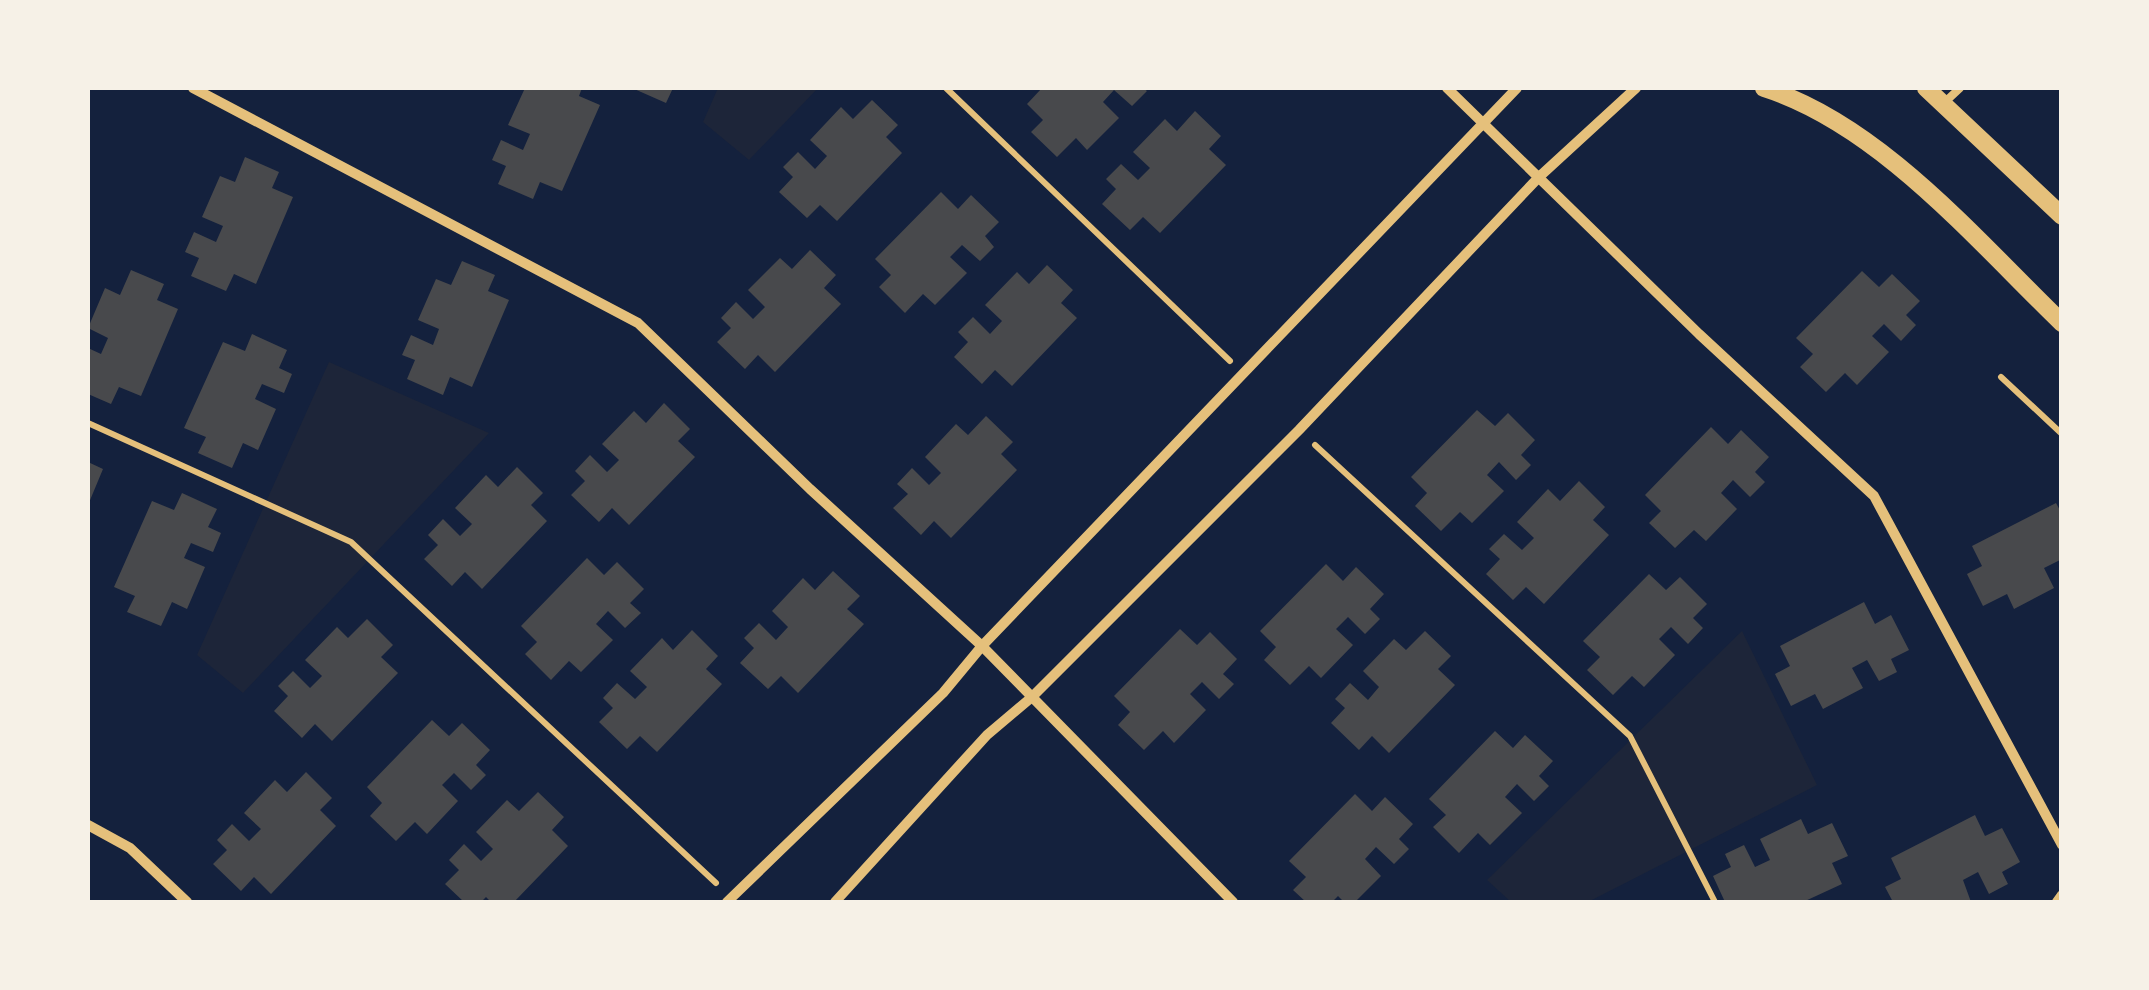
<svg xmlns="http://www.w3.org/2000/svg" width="2149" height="990" font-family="'Fira Sans',sans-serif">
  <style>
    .green { fill: #1d2539 }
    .building { fill: #48494c }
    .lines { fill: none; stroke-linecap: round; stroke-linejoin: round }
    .path { stroke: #e5c07b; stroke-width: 6 }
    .service { stroke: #e5c07b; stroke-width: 8 }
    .minor { stroke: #e5c07b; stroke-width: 10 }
    .tertiary { stroke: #e5c07b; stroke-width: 18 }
  </style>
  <rect width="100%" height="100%" fill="#14213d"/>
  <path class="green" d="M718 88H818L749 160 703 122Z
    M329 362 489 433 243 693 197 655Z
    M1742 631 1817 785 1588 902H1511L1487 880Z"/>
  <path class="building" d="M525 88H582L579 96 600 105 562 191 540 182 533 199 498 184 506 166 492 160 501 140 523 150 530 134 508 125Z
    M632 88H673L666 103Z
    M1042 88H1143L1147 91 1132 106 1114 90 1103 102 1119 118 1087 150 1076 138 1057 157 1031 132 1043 120 1027 104Z
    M872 100 898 125 886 137 902 153 837 221 820 205 807 218 779 192 793 177 783 167 798 152 815 169 827 156 810 140 841 107 853 119Z
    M1195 111 1221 136 1209 149 1226 165 1160 233 1143 217 1130 230 1102 204 1116 189 1106 179 1121 164 1138 180 1150 168 1133 152 1165 119 1177 131Z
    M245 157 279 172 272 188 293 197 256 284 234 274 226 291 191 276 199 258 185 252 194 232 216 242 223 226 202 217 220 176 235 182Z
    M941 192 958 209 971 195 999 222 985 236 994 247 980 261 962 245 950 257 967 273 935 305 923 294 905 313 879 287 891 275 875 259Z
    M810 250 836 275 824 288 841 304 775 372 758 355 745 369 717 342 731 328 721 318 736 302 753 319 765 307 748 290 780 258 792 269Z
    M462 261 495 275 488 291 509 300 472 387 450 377 443 395 407 379 415 360 402 355 411 335 433 345 439 329 418 320 436 279 451 285Z
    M1047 265 1073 290 1061 303 1077 318 1012 386 995 370 982 384 954 357 968 342 958 332 973 317 990 334 1002 321 985 305 1017 272 1029 284Z
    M131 270 164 284 157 300 178 309 141 396 119 387 111 404 88 394V348L101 354 108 338 88 328 105 288 120 295Z
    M1862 271 1879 287 1892 274 1920 301 1906 315 1916 325 1901 341 1884 324 1872 336 1889 352 1857 385 1845 373 1826 392 1800 367 1813 354 1796 338Z
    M252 334 287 350 279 368 292 374 284 393 262 384 255 399 276 409 258 450 243 443 232 468 198 453 206 437 184 428 223 342 245 351Z
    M664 403 690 429 678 441 695 457 629 525 612 508 599 522 571 495 585 481 575 471 590 455 607 472 619 460 602 444 634 411 646 423Z
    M1477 410 1495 426 1508 413 1535 440 1521 455 1531 465 1516 480 1499 462 1487 475 1504 491 1472 523 1460 512 1441 531 1415 506 1427 493 1411 477Z
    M986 416 1013 442 1001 454 1017 470 951 538 934 521 921 535 893 508 908 494 897 484 912 468 929 485 941 473 925 457 956 424 968 435Z
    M1711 427 1728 444 1741 430 1769 457 1755 472 1765 482 1750 497 1733 480 1721 493 1737 509 1706 541 1694 530 1675 548 1649 523 1661 511 1645 495Z
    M88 462 103 469 88 505Z
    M517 467 543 493 531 505 547 521 482 589 465 572 452 586 424 559 438 545 428 535 443 519 460 536 472 524 455 508 486 475 498 487Z
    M1579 481 1605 507 1593 520 1609 535 1544 604 1526 587 1513 600 1486 574 1500 559 1489 549 1504 534 1522 550 1534 538 1517 522 1548 489 1560 501Z
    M182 493 217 509 208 527 221 533 213 552 191 543 184 558 205 567 187 609 172 602 161 626 127 612 135 596 114 587 152 501 174 510Z
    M2056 503 2062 514V559L2044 568 2054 588 2014 609 2007 594 1983 606 1967 574 1982 566 1972 546Z
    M587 558 604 575 617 562 644 589 630 603 641 613 625 628 608 611 596 624 613 640 581 672 569 661 551 680 525 654 537 642 521 626Z
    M1326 564 1343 581 1356 567 1384 594 1370 609 1380 619 1365 634 1348 617 1336 629 1353 645 1321 678 1309 666 1290 685 1264 660 1276 647 1260 631Z
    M833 571 860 596 847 609 864 624 798 693 781 676 768 689 740 663 754 648 744 638 759 623 776 640 788 627 772 611 803 578 815 590Z
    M1649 574 1666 590 1680 577 1707 604 1693 618 1703 628 1688 644 1671 627 1659 639 1675 655 1644 687 1632 676 1613 695 1587 670 1600 657 1583 641Z
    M1864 602 1875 624 1891 615 1909 650 1891 659 1897 672 1879 681 1867 660 1852 668 1863 688 1823 709 1815 694 1791 706 1775 674 1790 666 1780 646Z
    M367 619 393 645 381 657 398 673 332 741 315 724 302 738 274 711 288 696 278 686 293 671 310 688 322 676 305 660 337 627 348 638Z
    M1180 629 1197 645 1210 632 1237 659 1223 674 1234 684 1219 699 1202 682 1190 694 1206 710 1174 743 1163 731 1144 750 1118 725 1130 712 1114 696Z
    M692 630 718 656 706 669 722 684 657 752 640 736 627 749 599 722 613 708 603 698 617 683 635 699 647 687 630 671 662 638 673 650Z
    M1425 631 1451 656 1438 669 1455 685 1389 753 1372 736 1359 750 1331 723 1345 708 1335 699 1350 683 1368 700 1379 687 1363 671 1394 639 1406 650Z
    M432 720 449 736 462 723 490 750 476 765 486 775 471 790 454 773 442 785 458 801 427 834 415 822 396 841 370 816 382 803 367 787Z
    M1495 731 1513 748 1525 735 1553 761 1539 776 1549 786 1534 801 1517 784 1505 797 1522 813 1490 845 1478 833 1459 853 1433 827 1446 815 1429 799Z
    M306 772 332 798 320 810 336 826 271 894 254 877 241 891 213 864 227 850 217 840 232 824 249 841 261 829 244 813 275 780 287 792Z
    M538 792 564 817 552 830 568 846 514 902H491L486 897 481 902H464L445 884 459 870 449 860 464 844 481 861 493 849 476 832 507 800 519 811Z
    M1355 794 1372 811 1385 797 1413 824 1399 839 1409 849 1394 864 1376 847 1365 859 1381 876 1355 902H1344L1338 896 1332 902H1306L1293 890 1306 877 1289 861Z
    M1975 815 1985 836 2002 828 2020 862 2002 872 2008 884 1989 894 1978 872 1963 880 1971 902H1893L1885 887 1901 879 1891 858Z
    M1801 819 1808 834 1832 823 1848 856 1832 863 1842 884 1803 902H1725L1713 876 1731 867 1725 854 1744 845 1755 867 1770 860 1760 839Z"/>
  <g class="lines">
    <path class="path" d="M946 88 1230 361
      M2001 377 2062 434
      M88 423 351 542 716 883
      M1315 445 1630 736 1715 902"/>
    <path class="service" d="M1945 102 1960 88"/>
    <path class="minor" d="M193 88 638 323 810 489 982 646 1233 902
      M1447 88 1699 334 1874 496 2062 845
      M88 825 130 848 187 902
      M727 902 943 693 982 646 1517 88
      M835 902 987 735 1032 697 1299 430 1539 177 1636 88
      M2057 902 2062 895"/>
    <path class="tertiary" d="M1764 88C1880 125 1976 240 2062 323
      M1926 88 2062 216"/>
  </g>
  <rect width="2149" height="990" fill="none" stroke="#f6f1e7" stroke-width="180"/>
</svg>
